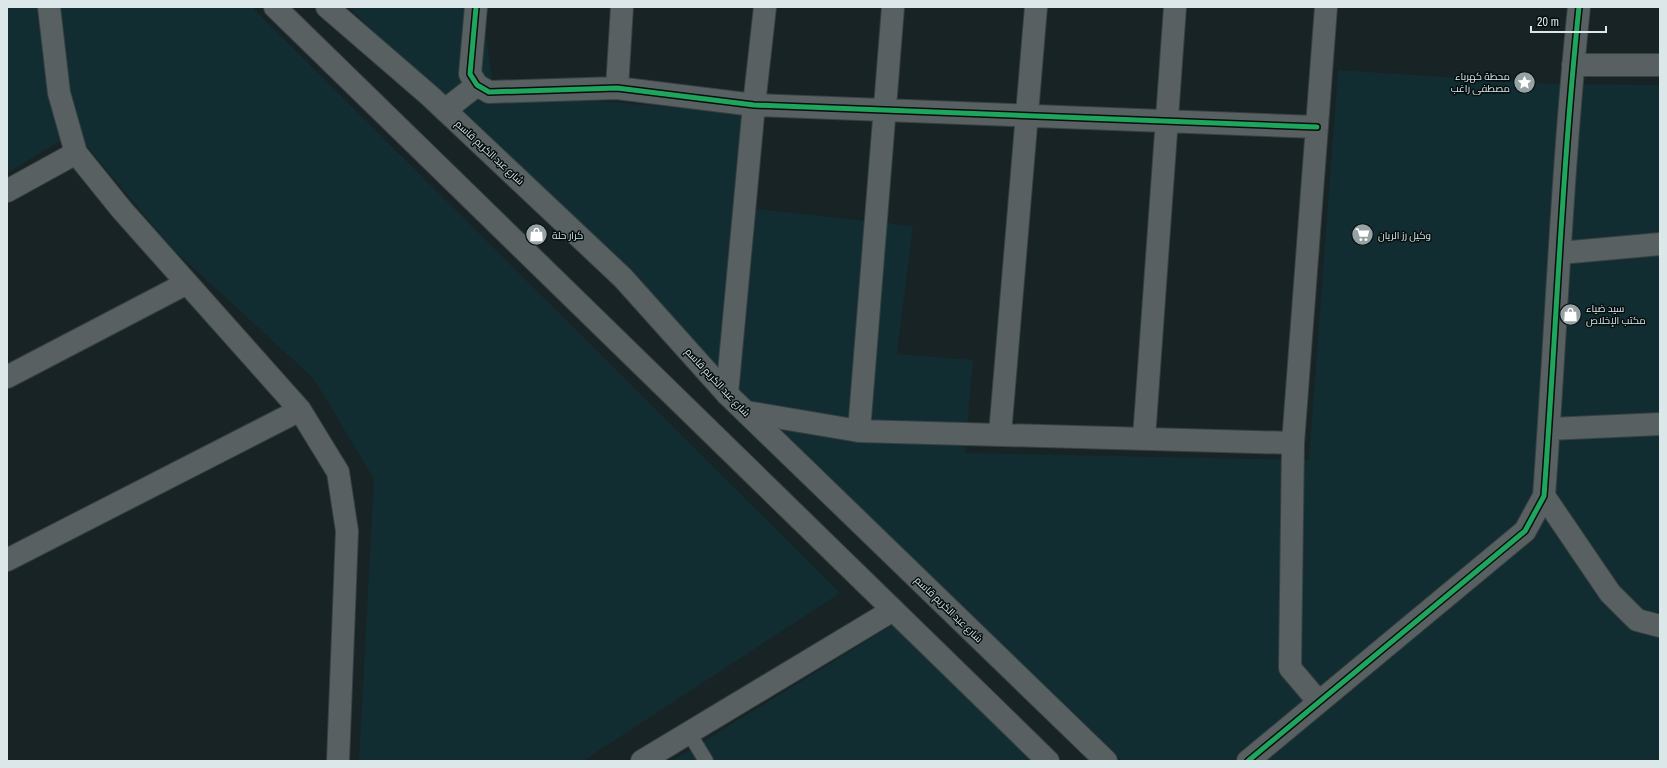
<svg xmlns="http://www.w3.org/2000/svg" width="1667" height="768" font-family="'Archivo Narrow',Cairo,sans-serif">
  <style>
    .built { fill: #122d32 }
    .lines { fill: none; stroke-linecap: round; stroke-linejoin: round }
    .lane-casing { stroke: #374042; stroke-width: 16 }
    .street-casing { stroke: #374042; stroke-width: 24 }
    .secondary-casing { stroke: #374042; stroke-width: 24 }
    .lane { stroke: #586061; stroke-width: 14 }
    .street { stroke: #586061; stroke-width: 22 }
    .secondary { stroke: #586061; stroke-width: 22 }
    .cycleway-casing { stroke: #060f10; stroke-width: 8 }
    .cycleway { stroke: #20a55d; stroke-width: 5 }
    .labels { text-anchor: middle; stroke-width: 3; stroke-linejoin: round; paint-order: stroke }
    .poi-label { font-size: 10px; fill: #dbe7e9; stroke: #060f10; text-anchor: start }
    .street-label { font-size: 10px; fill: #dbe7e9; stroke: #060f10 }
  </style>
  <rect width="100%" height="100%" fill="#182325"/>
  <path class="built" d="M7 7H252L840 593 583 761H359L374 479 314 379 172 248 75 132 7 173Z
    M349 7H482L494 93 744 113 755 209 913 226 897 354 973 360 965 453 1309 460 1338 70 1550 84 1660 85V761H1122L785 449Z
    M899 621 1032 761H672Z"/>
  <g class="lines">
    <defs>
      <path id="lane" d="M689 733 706 761"/>
      <path id="street" d="M49 7 59 93 76 153 122 210 300 410 338 472 347 531 338 761
        M476 7 470 74 477 85 489 92 617 88 754 105 1317 127
        M1573 65H1660
        M617 88 622 7
        M445 110 477 85
        M7 191 76 153
        M1560 253 1660 244
        M7 377 187 283
        M727 394 754 105 765 7
        M746 412 859 431 1293 443
        M1549 429 1660 424
        M859 431 893 7
        M1000 434 1036 7
        M1144 438 1175 7
        M1544 496 1610 593 1637 620 1660 626
        M7 560 300 410
        M1318 701 1290 668 1293 443 1326 7
        M642 761 893 610
        M1248 761 1525 531 1544 496C1556 333 1562 169 1579 7"/>
      <path id="secondary" d="M275 7 1048 761
        M327 7 430 96 623 278 727 394 1106 761"/>
    </defs>
    <use href="#lane" class="lane-casing"/>
    <use href="#street" class="street-casing"/>
    <use href="#secondary" class="secondary-casing"/>
    <use href="#lane" class="lane"/>
    <use href="#street" class="street"/>
    <use href="#secondary" class="secondary"/>
    <defs>
      <path id="cycleway" d="M476 7 470 74 477 85 489 92 617 88 754 105 1317 127
        M1248 761 1525 531 1544 496C1556 333 1562 169 1579 7"/>
    </defs>
    <use href="#cycleway" class="cycleway-casing"/>
    <use href="#cycleway" class="cycleway"/>
  </g>
  <defs>
    <symbol id="sight-disc" viewBox="-11 -11 22 22"><circle r="9.5" fill="#97a2a4" stroke="#060f10"/><path d="M0-6L1.8-2.2L6-1.7L2.9 1.2L3.7 5.4L0 3.3L-3.7 5.4L-2.9 1.2L-6-1.7L-1.8-2.2Z" fill="#fff"/></symbol>
    <symbol id="shop-disc" viewBox="-11 -11 22 22"><circle r="9.5" fill="#97a2a4" stroke="#060f10"/><path d="M-5-2.5h2.3a2.7 3.5 0 0 1 5.4 0H5L5.5 6h-11ZM-1.5-2.5h3a1.5 2.3 0 0 0-3 0Z" fill="#fff"/></symbol>
    <symbol id="supermarket-disc" viewBox="-11 -11 22 22"><circle r="9.5" fill="#97a2a4" stroke="#060f10"/><path d="M-6-5.5h2.5l.6 2H6L4.5 2H-2.5L-4.4-4H-6ZM-1.5 3.2a1.3 1.3 0 1 0 .1 0ZM3 3.2a1.3 1.3 0 1 0 .1 0Z" fill="#fff"/></symbol>
  </defs>
  <g fill-rule="evenodd">
    <use href="#sight-disc" x="1512" y="70" width="25" height="25"/>
    <use href="#shop-disc" x="524" y="222" width="25" height="25"/>
    <use href="#supermarket-disc" x="1350" y="222" width="25" height="25"/>
    <use href="#shop-disc" x="1558" y="302" width="25" height="25"/>
  </g>
  <g class="labels">
    <g class="poi-label">
      <text x="1510" y="80" text-anchor="end">محطة كهرباء<tspan x="1510" dy="12">مصطفى راغب</tspan></text>
      <text x="552" y="239">كرار حلة</text>
      <text x="1378" y="239">وكيل رز الريان</text>
      <text x="1586" y="312">سيد ضياء<tspan x="1586" dy="12">مكتب الإخلاص</tspan></text>
    </g>
    <g class="street-label">
      <text transform="translate(490 152) rotate(43)" y="4">شارع عبد الكريم قاسم</text>
      <text transform="translate(718 382) rotate(47)" y="4">شارع عبد الكريم قاسم</text>
      <text transform="translate(949 609) rotate(44)" y="4">شارع عبد الكريم قاسم</text>
    </g>
  </g>
  <rect width="1667" height="768" fill="none" stroke="#dbe7e9" stroke-width="16"/>
  <path d="M1531 26v6h75v-6" fill="none" stroke="#dbe7e9" stroke-width="2"/>
  <text x="1537" y="26" font-size="12" fill="#dbe7e9" stroke="#060f10" stroke-width="3" paint-order="stroke">20 m</text>
</svg>
